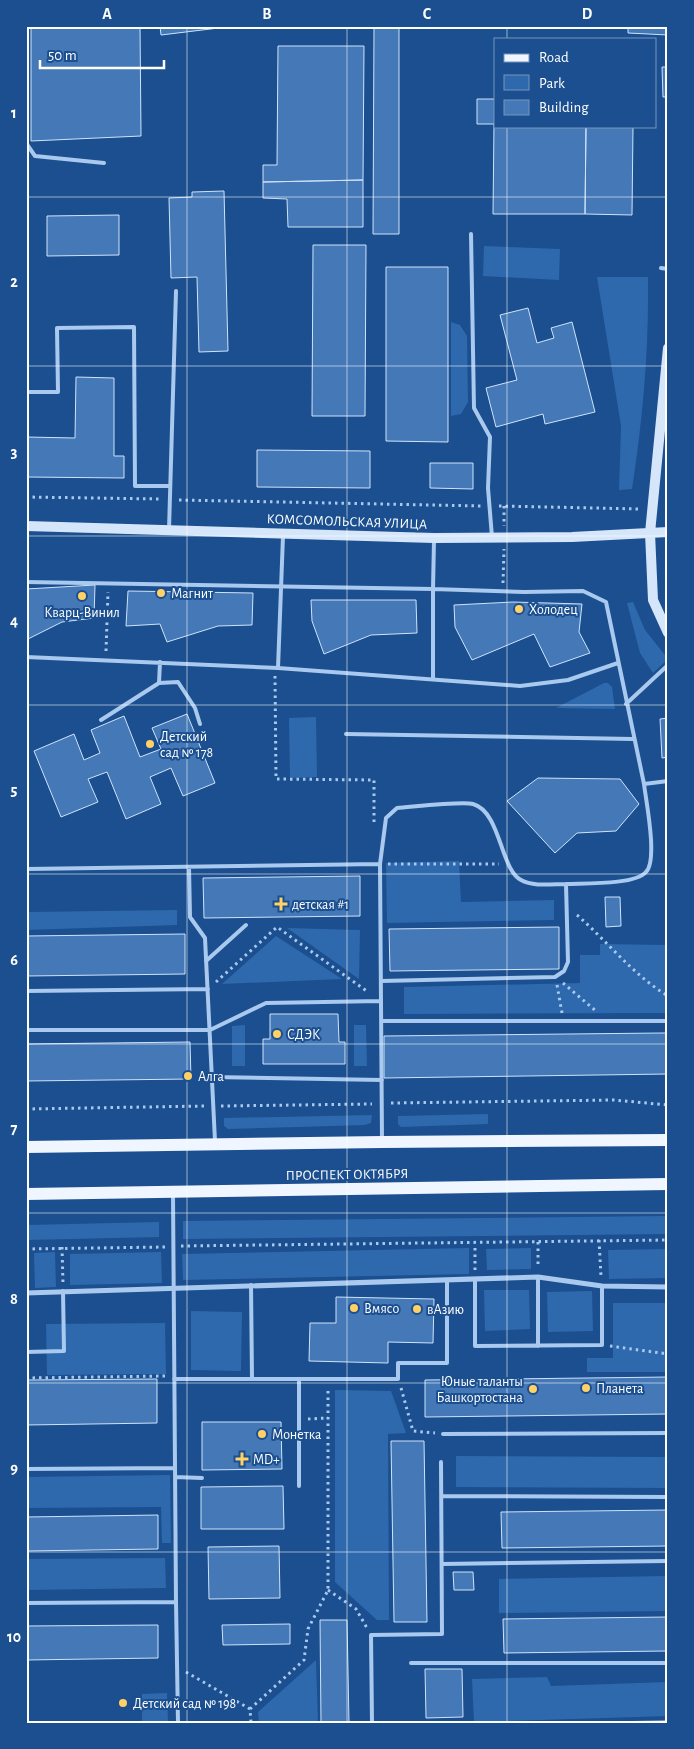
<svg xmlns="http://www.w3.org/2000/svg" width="694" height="1749" font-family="'Alegreya Sans',sans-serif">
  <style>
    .green { fill: #2e69ad }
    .building { fill: #4478b7; stroke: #cfe3fa }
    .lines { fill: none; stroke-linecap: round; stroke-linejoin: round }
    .path { stroke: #a9c9ee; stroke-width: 3; stroke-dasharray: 2.5 4; stroke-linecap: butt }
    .service { stroke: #a9c9ee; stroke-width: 4 }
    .minor { stroke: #a9c9ee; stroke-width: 5 }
    .secondary { stroke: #d6e6fa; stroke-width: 10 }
    .primary { stroke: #f0f6ff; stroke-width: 12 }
    .grid { fill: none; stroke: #fff; stroke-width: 1; stroke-opacity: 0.55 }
    .poi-dot { fill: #ffd166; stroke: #1b4f8f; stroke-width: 2 }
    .labels { text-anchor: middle; stroke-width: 4; stroke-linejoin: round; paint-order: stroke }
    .street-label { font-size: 14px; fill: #fff; stroke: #1b4f8f }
    .poi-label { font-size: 14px; fill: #fff; stroke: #1b4f8f; text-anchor: start }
    .neatline { fill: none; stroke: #fff; stroke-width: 2 }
    .grid-label { font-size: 16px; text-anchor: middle; font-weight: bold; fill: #fff }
  </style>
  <rect width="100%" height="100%" fill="#1b4f8f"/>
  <path class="green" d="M484 246 560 249 559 280 483 276Z
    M597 277H648C649 349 643 418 632 489L619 490 621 426Z
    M451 322 460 325 467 336 468 402 461 414 451 416Z
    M633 602 645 630 668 659 653 673 640 653 627 603Z
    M604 683H608L612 687 615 709 556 708Z
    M316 717 317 777 290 778 289 718Z
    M459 861 461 902 554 900V920L387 923 386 863Z
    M177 910V925L26 930V912Z
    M287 928 360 930 359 979Z
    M276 936 342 979 222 984Z
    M600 944 668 945V1013L404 1014V987L580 983V955H600Z
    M245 1025V1066H232V1026Z
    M354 1025H366L367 1066H354Z
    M488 1114V1124L401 1127 398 1124V1116Z
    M372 1115 371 1123 365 1125 228 1129 224 1126V1118Z
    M668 1216V1234L183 1239V1221Z
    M159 1222V1237L26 1240V1225Z
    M469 1248V1274L183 1280 182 1254Z
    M531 1248V1269L487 1270 486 1249Z
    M668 1249V1278L609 1279 608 1250Z
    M55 1252 56 1287 35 1288 34 1253Z
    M161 1252 162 1283 70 1285V1254Z
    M529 1290 530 1329 485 1331 484 1290Z
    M592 1291 593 1331 548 1332 547 1292Z
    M613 1303H668V1372H587V1358H613Z
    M191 1311 242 1312 241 1371 191 1370Z
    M165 1323 166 1374 47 1375 46 1324Z
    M335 1390 391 1391 406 1433 388 1434 389 1620H377L335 1582Z
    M456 1456 668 1457V1488L456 1487Z
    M170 1475 171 1543H162L161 1507 26 1508V1477Z
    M165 1558 166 1588 26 1590V1559Z
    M668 1576V1611L499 1613V1579Z
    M316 1660 318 1723H259L258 1712Z
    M547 1677 551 1686 668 1682V1716L474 1722 472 1679Z
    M167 1693 168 1723H142V1694Z"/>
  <path class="building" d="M31 26H140L141 136 31 141Z
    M160 26H235L161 35Z
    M374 26H399V234H373Z
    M628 26H668V35L628 33Z
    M278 46H364L363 180 263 182V165H277Z
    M662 67H668V97H663Z
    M477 99H495V126H586L585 214H493L494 124H477Z
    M586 126H633L632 215 585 214Z
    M363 180V227H288L287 199 263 198V182Z
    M224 191 228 351 199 352 197 277 171 278 169 198 192 197V192Z
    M119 215V255L47 256V216Z
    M313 245H366L365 416H312Z
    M386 267H448V442L386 441Z
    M528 308 537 343 554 338 551 328 572 322 595 412 545 424 543 414 496 427 486 388 517 380 500 315Z
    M76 377 114 378V456H124V478L26 477V437L75 438Z
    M257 450 370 451V488L257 487Z
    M430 463H473V489L430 488Z
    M95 585 94 618 62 622 26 640V589Z
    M128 591 253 593 252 625 218 626 167 642 160 624 126 626Z
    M311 600H416L417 633 371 635 324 654 312 621Z
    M513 602 582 604 579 632 590 653 550 667 534 634 472 660 455 627 454 605Z
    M187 714 215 783 183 796 171 768 150 777 161 804 126 819 107 772 88 779 98 802 61 817 34 751 74 734 84 760 100 753 91 730 124 716 140 757 161 749 152 728Z
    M668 718V757L662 758 660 719Z
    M538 778 620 779 639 804 616 831 577 833 555 853 507 801Z
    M360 876V916L204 918 203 878Z
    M605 897H620L621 926 606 927Z
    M559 927V969L390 971 389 929Z
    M185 934V974L26 976V936Z
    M270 1014H338L339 1042H345V1064H263V1039H270Z
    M661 1033H668V1074L384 1078V1036Z
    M190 1042 191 1079 26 1081V1044Z
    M336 1297 434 1299 433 1343 388 1342V1363L309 1361 310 1323H336Z
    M668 1377V1414L425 1417V1380Z
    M157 1379V1423L26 1425V1380Z
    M202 1422H281L282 1469 202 1470Z
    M391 1441H424L427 1622H394Z
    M283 1486 284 1529H201V1487Z
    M668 1510V1546L502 1548 501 1512Z
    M158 1515V1549L26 1551V1517Z
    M279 1546 280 1598 209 1599 208 1547Z
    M453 1572H473L474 1590H454Z
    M668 1617V1651L504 1653 503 1619Z
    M320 1620H347L349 1723H321Z
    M290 1624V1644L223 1645 222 1625Z
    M158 1625V1658L26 1660V1626Z
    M425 1669H462L463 1717 426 1718Z
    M668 1721V1723H526Z"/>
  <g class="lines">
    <path class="path" d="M26 497 161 499
      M179 500 481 506
      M499 506 641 509
      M504 506V526
      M503 583 504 549
      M106 651 108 592
      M275 676 276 779 374 780V822
      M388 864H499
      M577 915C607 941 633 975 668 996
      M216 982 277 927 368 992
      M563 983 596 1011
      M557 985 562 1013
      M391 1103 614 1100 668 1105
      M221 1106 372 1104
      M26 1109 205 1106
      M599 1240 601 1276
      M538 1242V1267
      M181 1246 668 1240
      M62 1247 63 1284
      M26 1249 165 1247
      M26 1249 27 1284
      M475 1270V1244
      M610 1346 668 1354
      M26 1378 166 1376
      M401 1388 413 1431 435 1433
      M308 1419 328 1418
      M328 1590 356 1609 367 1628
      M186 1672 250 1709 251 1723
      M250 1709 304 1660 308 1629 328 1590V1389"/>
    <path class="service" d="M26 143 35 156 104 163
      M471 234 474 408 490 437 488 488 492 537
      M661 268 668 269
      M26 392H58L57 328 134 327 135 486H170
      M169 530 176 291
      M434 540 433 589 524 592 583 591 606 602 644 784
      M26 582 433 589V679
      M26 657 278 668 520 686 568 680 618 663
      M278 668 283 536
      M159 683 178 682 195 708 200 724
      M626 704 668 665
      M101 720 159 683 160 662
      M346 734 633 739
      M189 867 190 917 205 938 215 1141
      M26 869 380 864
      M206 961 246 925
      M381 981 555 977 564 971 568 962 566 884C584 883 635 885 646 872 658 860 646 801 644 784L668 781
      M26 991 208 989
      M381 1021H668
      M26 1030H210L266 1003 381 1001
      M212 1077 382 1080
      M382 1141 380 864 386 818 397 808C412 807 462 801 473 804 501 812 500 869 521 880 533 887 553 884 566 884
      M538 1277V1346
      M475 1279V1346L602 1345V1286
      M251 1285 252 1379
      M26 1352 64 1351 63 1291
      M174 1379H398V1363H447V1281
      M299 1379V1486
      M443 1434 668 1433
      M26 1469 175 1468
      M175 1477 202 1478
      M441 1496 668 1497
      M442 1564 668 1561
      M176 1602 178 1723
      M26 1603 176 1602 173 1194
      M411 1663H668
      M372 1723 371 1635 442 1634 441 1462"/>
    <path class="minor" d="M26 1293 538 1277 602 1286 668 1287"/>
    <path class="secondary" d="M668 348 650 533 653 600 668 633
      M26 526 434 538 572 537 668 532"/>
    <path class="primary" d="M26 1147 382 1142 668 1140
      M26 1194 668 1184"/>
  </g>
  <path class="grid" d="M187 26V1723M347 26V1723M507 26V39M507 126V1723M26 197H668M26 366H668M26 536H668M26 705H668M26 874H668M26 1044H668M26 1213H668M26 1383H668M26 1552H668"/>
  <g class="poi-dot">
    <circle cx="161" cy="593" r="5"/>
    <circle cx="82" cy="596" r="5"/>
    <circle cx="519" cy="609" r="5"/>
    <circle cx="150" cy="744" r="5"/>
    <path d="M278.5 896.5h5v5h5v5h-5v5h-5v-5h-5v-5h5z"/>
    <circle cx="277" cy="1034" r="5"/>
    <circle cx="188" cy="1076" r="5"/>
    <circle cx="354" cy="1308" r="5"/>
    <circle cx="417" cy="1309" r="5"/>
    <circle cx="586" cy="1388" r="5"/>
    <circle cx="533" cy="1389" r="5"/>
    <circle cx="262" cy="1434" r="5"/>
    <path d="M239.5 1451.5h5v5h5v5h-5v5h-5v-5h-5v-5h5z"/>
    <circle cx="123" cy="1703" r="5"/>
  </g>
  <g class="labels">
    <g class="street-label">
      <text transform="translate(347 521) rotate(2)" y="5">КОМСОМОЛЬСКАЯ УЛИЦА</text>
      <text transform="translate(347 1174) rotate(-1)" y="5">ПРОСПЕКТ ОКТЯБРЯ</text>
    </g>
    <g class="poi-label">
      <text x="171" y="598">Магнит</text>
      <text x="529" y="614">Холодец</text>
      <text x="82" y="617" text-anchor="middle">Кварц-Винил</text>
      <text x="160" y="741">Детский<tspan x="160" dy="16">сад № 178</tspan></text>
      <text x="292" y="909">детская #1</text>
      <text x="287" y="1039">СДЭК</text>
      <text x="198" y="1081">Алга</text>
      <text x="364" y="1313">Вмясо</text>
      <text x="427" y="1314">вАзию</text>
      <text x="523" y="1386" text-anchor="end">Юные таланты<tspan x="523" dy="16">Башкортостана</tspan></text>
      <text x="596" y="1393">Планета</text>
      <text x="272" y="1439">Монетка</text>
      <text x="253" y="1464">MD+</text>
      <text x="133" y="1708">Детский сад № 198</text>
    </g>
  </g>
  <rect width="694" height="1749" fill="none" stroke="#1b4f8f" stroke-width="55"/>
  <rect x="494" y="38" width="162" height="90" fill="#1b4f8f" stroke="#7695bc"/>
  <rect x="504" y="54" width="25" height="8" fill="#f0f6ff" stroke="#7695bc"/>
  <text x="539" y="62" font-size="15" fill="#ffffff">Road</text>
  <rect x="504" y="75" width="25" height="15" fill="#2e69ad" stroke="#7695bc"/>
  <text x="539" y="88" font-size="15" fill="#ffffff">Park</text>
  <rect x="504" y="100" width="25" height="15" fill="#4478b7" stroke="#7695bc"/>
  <text x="539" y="112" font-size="15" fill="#ffffff">Building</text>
  <path d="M40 60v8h124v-8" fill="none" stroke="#ffffff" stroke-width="2.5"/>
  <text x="48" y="60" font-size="15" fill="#ffffff" stroke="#1b4f8f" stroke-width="4" paint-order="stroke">50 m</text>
  <rect x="28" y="28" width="638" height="1694" class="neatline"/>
  <g class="grid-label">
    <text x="107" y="19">A</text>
    <text x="267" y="19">B</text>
    <text x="427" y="19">C</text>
    <text x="587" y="19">D</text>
    <text x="14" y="118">1</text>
    <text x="14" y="287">2</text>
    <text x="14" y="457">3</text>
    <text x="14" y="626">4</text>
    <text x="14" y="795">5</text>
    <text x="14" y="965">6</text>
    <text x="14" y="1134">7</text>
    <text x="14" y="1304">8</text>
    <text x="14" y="1473">9</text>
    <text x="14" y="1642">10</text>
  </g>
</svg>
